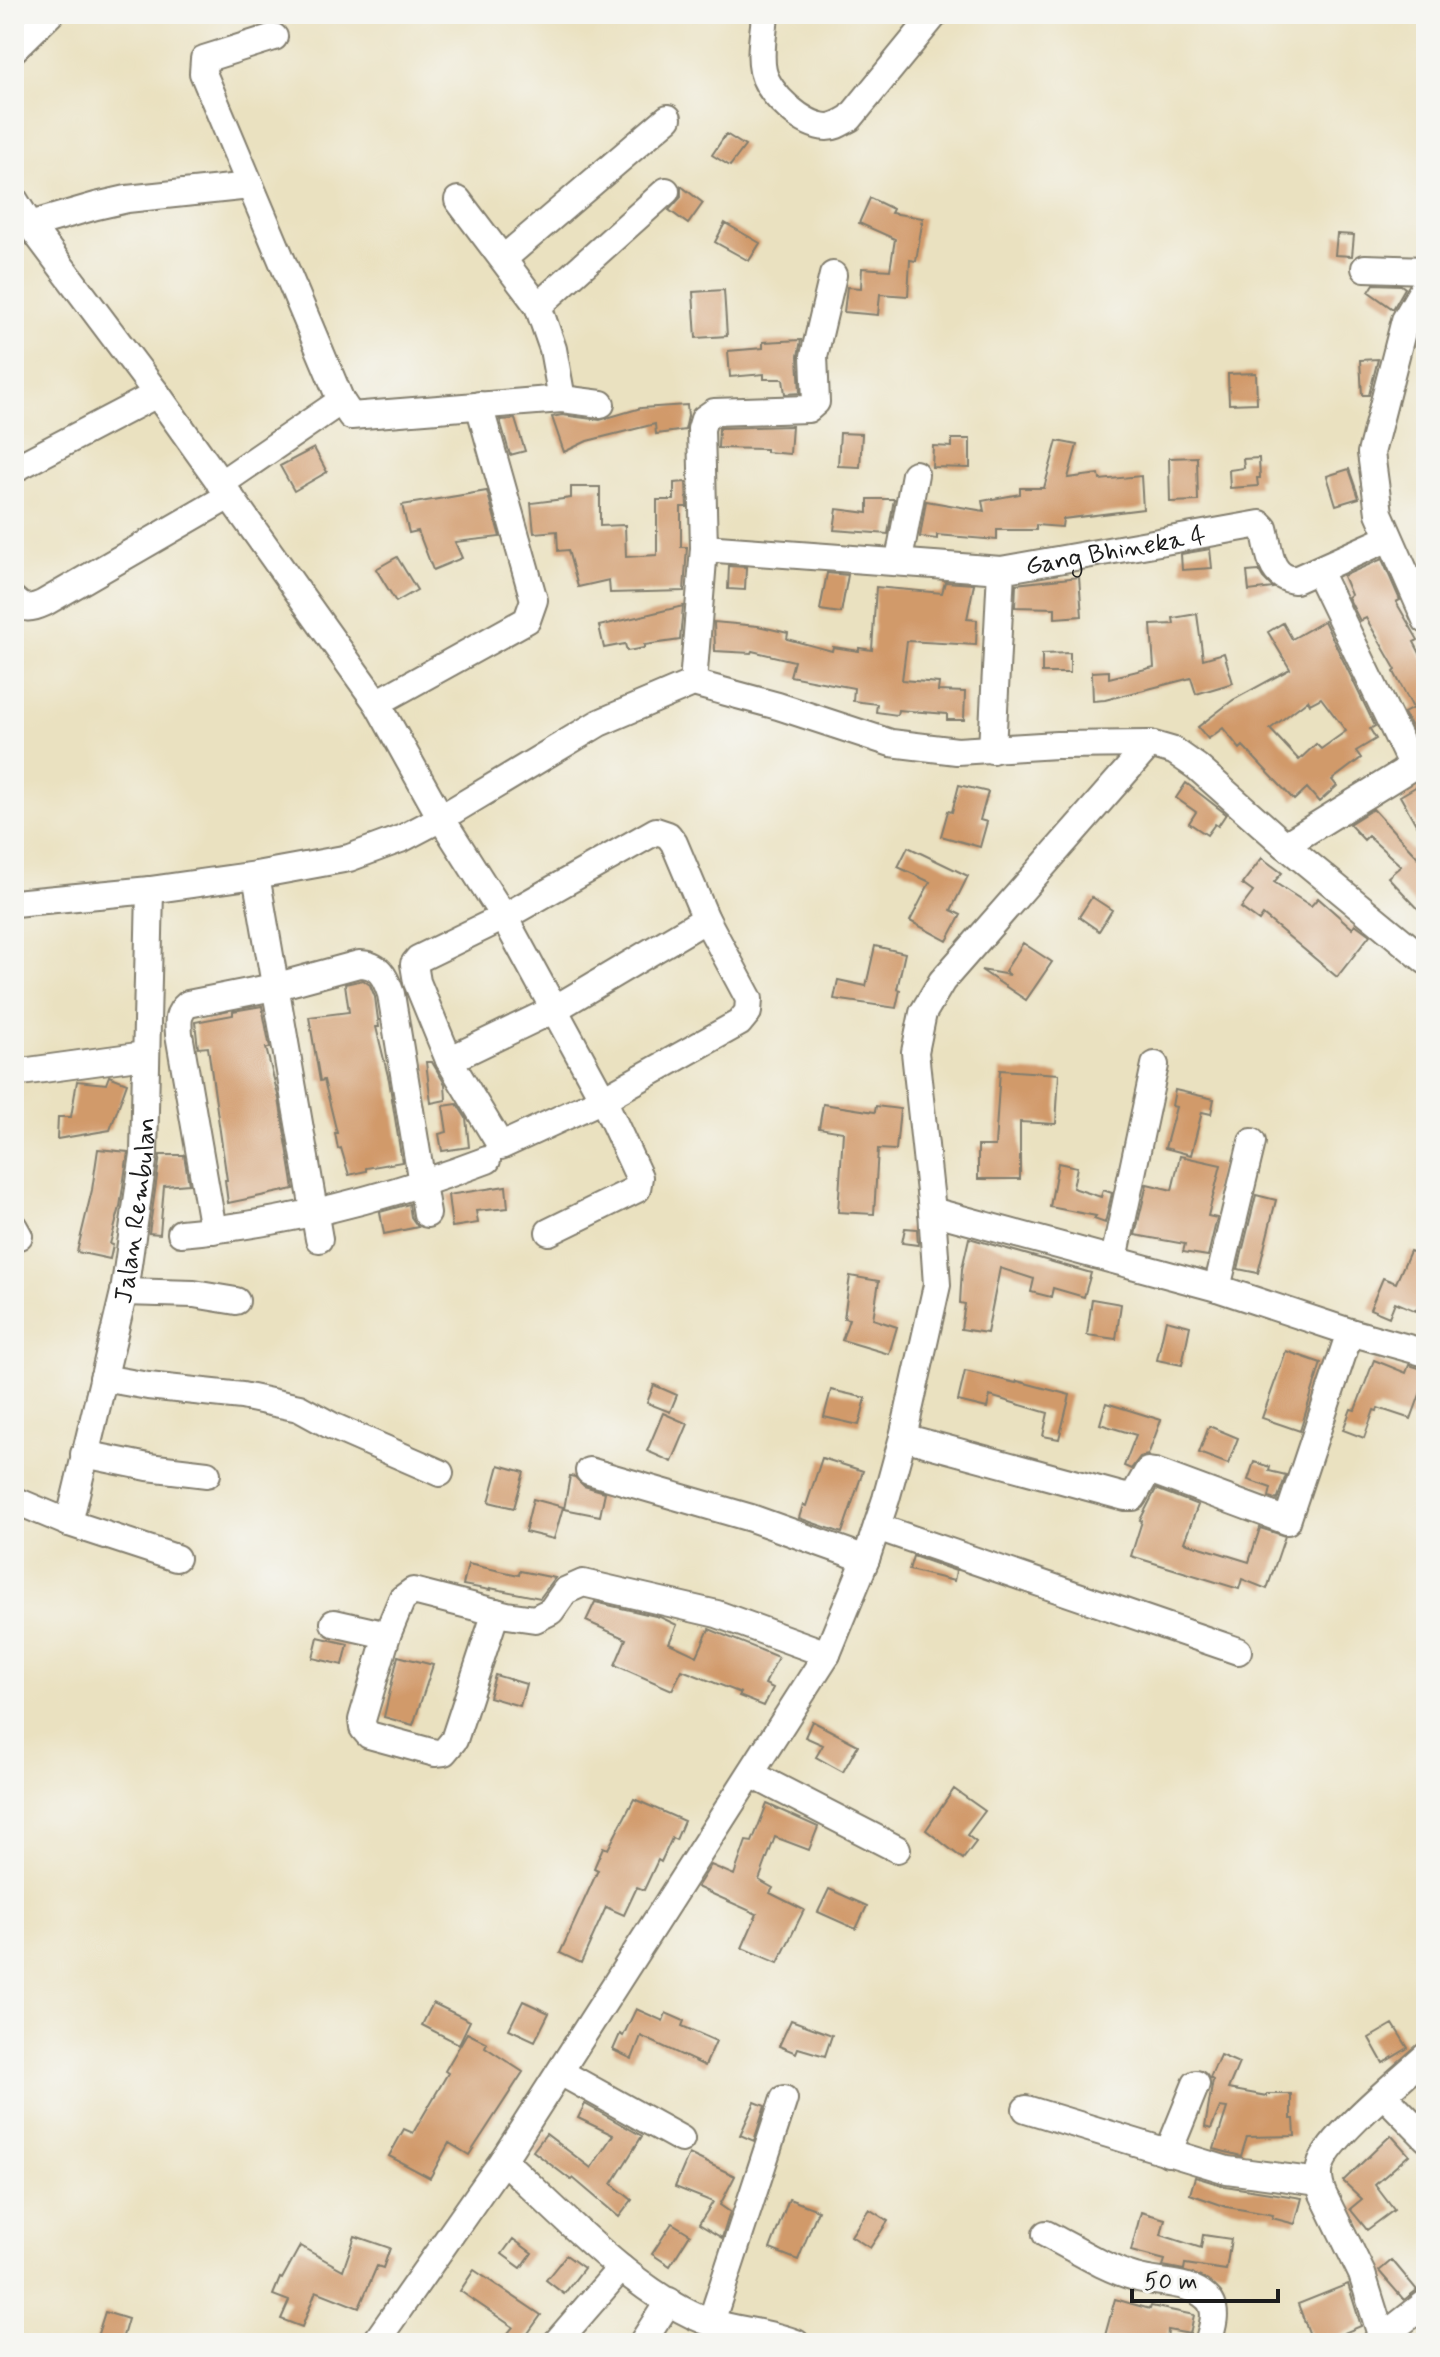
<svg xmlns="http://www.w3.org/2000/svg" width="1440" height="2357" font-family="Mynerve,sans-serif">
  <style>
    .building { fill: #d19a6a; fill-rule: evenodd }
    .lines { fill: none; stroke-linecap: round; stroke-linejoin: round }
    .minor-casing { stroke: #837e6e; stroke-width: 30 }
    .minor { stroke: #fff; stroke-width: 26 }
    .labels { text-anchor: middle; stroke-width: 7; stroke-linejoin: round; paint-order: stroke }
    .street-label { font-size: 26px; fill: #1c1c1c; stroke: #f6f6f2 }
  </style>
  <rect width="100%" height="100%" fill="#f6f6f2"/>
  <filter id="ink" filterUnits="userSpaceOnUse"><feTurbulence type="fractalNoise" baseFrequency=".0125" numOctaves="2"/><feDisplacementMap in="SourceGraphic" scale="16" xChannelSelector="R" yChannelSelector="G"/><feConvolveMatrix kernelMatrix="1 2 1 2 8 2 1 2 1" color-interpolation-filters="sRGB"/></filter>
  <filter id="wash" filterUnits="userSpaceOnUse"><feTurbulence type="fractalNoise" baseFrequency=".006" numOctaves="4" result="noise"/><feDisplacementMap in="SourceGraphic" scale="32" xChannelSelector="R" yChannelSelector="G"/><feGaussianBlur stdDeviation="1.8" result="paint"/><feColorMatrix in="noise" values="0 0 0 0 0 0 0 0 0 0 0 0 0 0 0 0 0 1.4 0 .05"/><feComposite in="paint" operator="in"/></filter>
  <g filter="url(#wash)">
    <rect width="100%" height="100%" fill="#eae1c0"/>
    <g id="blocks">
      <path class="building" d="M726 134 745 146 730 166 712 155Z
        M681 186 703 203 688 224 669 210 681 197Z
        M870 198 893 209 891 213 923 218 916 261 910 260 908 296 880 294 878 315 844 312 847 287 861 288 862 268 890 270 895 239 859 223Z
        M725 223 760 243 749 261 715 242Z
        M1337 234 1354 235 1352 256 1335 255Z
        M1374 284 1401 285 1405 288 1393 309 1369 292Z
        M724 290 727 336 696 338 693 292Z
        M801 340 798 356 800 393 785 394 783 379H764V374L730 377 728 351 763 348V342Z
        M1378 359 1369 395H1362L1360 360Z
        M1256 373 1257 403 1229 404 1228 374Z
        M687 405 688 416 685 430 656 434 655 424 587 441 564 452 552 417 562 415 600 420 641 408Z
        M515 419 525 451 510 455 500 420Z
        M792 426 790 454 766 452V449L718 448 719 428Z
        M840 433 862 434 860 467 838 466Z
        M952 439H970V468L932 467 933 446 952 447Z
        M1057 441 1077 445 1068 478 1099 474 1100 480 1141 476 1143 509 1063 519 1062 527 1036 525V530H997V540L937 535V539L920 537 926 501 984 511 982 501 1020 494V488H1044Z
        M314 448 327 472 294 491 280 466Z
        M1197 457 1198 501 1170 502 1169 458Z
        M1259 458 1260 478H1257L1258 486 1230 488 1229 470 1244 468 1243 459Z
        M1349 469 1359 498 1336 505 1327 476Z
        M686 482 687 507H681V547H687L684 591 610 593 609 580 578 587 568 550 558 551 557 531 534 533 531 503 571 498V487H600V526L625 525 626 557 657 555V500H674V483Z
        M487 491 500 537 455 542 462 558 433 570 418 531 409 533 402 505Z
        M868 499H894L888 534 834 530 837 509 868 513Z
        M1210 549 1212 568 1182 570 1181 554Z
        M397 557 417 590 396 602 376 569Z
        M1382 559 1400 600 1396 602 1418 640 1414 642 1426 665V732L1425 729 1415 735 1404 713 1413 708 1394 672 1396 670 1366 618 1360 621 1348 597 1351 595 1343 576Z
        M729 566 746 567 745 590 728 589Z
        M1259 571 1263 578 1273 588 1249 591 1247 572Z
        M827 573 848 575 841 613 820 610Z
        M1079 577 1082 616 1055 618V608L1015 607 1016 584Z
        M945 582 974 584 967 619 977 620 976 645 907 641 902 680 939 683 938 691 965 692 964 720H947V714L898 710 897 715 876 712 877 704 853 701 854 688 790 676 794 661 752 651 751 653 715 651 714 622 758 626 788 633 787 639 832 651 833 647 859 651V648L872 650 876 587 942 593Z
        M683 606 680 640 644 645V648L627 651 625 644 604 648 599 626Z
        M1197 614 1203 659 1224 653 1233 683 1196 694 1191 678 1105 700 1093 701 1092 672 1109 671V678L1154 667 1151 625 1174 624 1173 618Z
        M1324 621 1375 726 1370 729 1376 739 1356 751 1361 758 1332 780 1337 786 1319 802 1307 788 1294 800 1243 746 1240 749 1223 728 1208 739 1198 727 1233 700 1290 669 1268 632 1283 623 1292 639ZM1321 698 1346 731 1321 749 1316 744 1299 760 1270 729 1308 700 1310 704Z
        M1070 653V673H1042V654Z
        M1426 781V842L1400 796Z
        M1186 783 1226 814 1218 826 1215 824 1207 835 1189 823 1196 812 1176 798Z
        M959 785 988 792 980 820 987 822 980 847 941 836 948 811 952 812Z
        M1373 809 1426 866V917L1388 877 1401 866 1368 836 1364 840 1349 824Z
        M908 847 968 876 951 910 961 915 947 941 910 921 930 882 898 867Z
        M1262 858 1282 873 1274 882 1311 906 1318 898 1352 928 1355 924 1370 935 1337 977 1263 915 1259 921 1241 908 1253 892 1242 884Z
        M1092 897 1112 910 1099 931 1079 917Z
        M1023 943 1052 962 1026 1000 981 970 1010 975 1005 971Z
        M875 946 905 953 897 989 900 990 896 1008 834 999 838 980 866 986Z
        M363 980 370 985 375 997 379 1027H376L389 1080 402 1162 366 1168V1171L349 1175 341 1148 338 1149 335 1133H337L324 1080 320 1081 309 1017 349 1012 345 984Z
        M262 1006 270 1048H266L279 1099 294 1189 228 1203 225 1180H227L208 1047 198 1048 195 1022 233 1015V1011Z
        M426 1062H432L445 1084 446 1100 431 1103Z
        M1000 1070 1059 1074 1056 1124 1020 1122V1179H978V1146H995Z
        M109 1076 127 1083 110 1130 57 1139 58 1117H71L77 1081 106 1084Z
        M1175 1090 1214 1099 1211 1114 1202 1112 1191 1155 1165 1148 1176 1107 1172 1106Z
        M457 1104 466 1118 469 1147 442 1151 439 1134 447 1132 443 1106Z
        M823 1104 875 1112 876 1106 900 1109 896 1150 878 1149 874 1214 838 1212 843 1132 819 1128Z
        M98 1149 128 1152 120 1207 110 1244 113 1245 110 1259 77 1252 92 1190Z
        M160 1155H184L189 1184 164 1186 160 1234 149 1233Z
        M1180 1156 1221 1165 1208 1216 1217 1218 1208 1256 1183 1252 1185 1244 1135 1235 1147 1184 1172 1190Z
        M1058 1163 1077 1167 1073 1188 1101 1197 1103 1190 1112 1193 1105 1223 1094 1219 1096 1216 1050 1207Z
        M506 1186 508 1208 476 1211 478 1223 452 1227 448 1195Z
        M1256 1195 1276 1200 1258 1273 1238 1269Z
        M409 1204 411 1217 418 1227 384 1234 380 1212Z
        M905 1228 917 1229 918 1245 902 1243Z
        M969 1238 1091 1273 1084 1297 1053 1288 1051 1297 1031 1292 1034 1279 1000 1268 987 1333 961 1329 965 1304 960 1303 962 1269Z
        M1410 1251 1426 1257V1287L1416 1311 1395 1302 1389 1317 1370 1309 1383 1278 1396 1283Z
        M850 1276 879 1281 873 1319 897 1327 889 1354 842 1340 849 1319 844 1318Z
        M1092 1299 1121 1304 1116 1339 1087 1335Z
        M1166 1320 1190 1326 1182 1365 1157 1360Z
        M1286 1351 1321 1363 1300 1431 1262 1418Z
        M1374 1360 1406 1373 1409 1365 1426 1370V1378L1411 1419 1378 1408 1377 1411 1374 1410 1364 1438 1343 1430 1351 1409 1355 1410Z
        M965 1371 1016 1383 1017 1381 1070 1395 1059 1439 1043 1436 1048 1413 990 1396 987 1408 958 1401Z
        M654 1385 677 1395 670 1412 647 1403Z
        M831 1390 866 1398 859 1425 824 1417Z
        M1106 1403 1161 1420 1148 1455 1140 1457 1131 1469 1124 1466 1136 1435 1100 1424Z
        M663 1413 688 1424 672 1462 647 1451Z
        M1209 1426 1238 1438 1228 1464 1199 1453Z
        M822 1458 863 1471 842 1533 799 1518 803 1505 806 1506Z
        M1254 1462 1270 1467 1269 1471 1286 1475 1277 1500 1269 1497 1271 1488 1248 1480Z
        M499 1465 524 1472 514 1508 489 1502Z
        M570 1476 575 1477 584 1486 605 1492 600 1516 564 1509Z
        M1156 1489 1198 1505 1184 1542 1249 1562 1260 1528 1285 1536 1267 1589 1242 1579 1239 1589 1131 1556 1142 1521 1140 1520Z
        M533 1499 563 1507 554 1539 525 1532Z
        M913 1556 956 1571 954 1581 909 1570Z
        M468 1564 519 1575 520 1571 555 1578 540 1598 490 1588V1590L463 1585Z
        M595 1602 660 1617 677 1625 669 1643 697 1656 709 1629 778 1657 765 1684 773 1688 764 1706 739 1696 741 1693 682 1670 672 1690 615 1665 626 1639 586 1621Z
        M318 1637 348 1644 343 1665 313 1658Z
        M398 1656 433 1665 413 1725 384 1717Z
        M495 1675 526 1684 520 1706 489 1697Z
        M812 1721 858 1745 843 1772 816 1757 823 1745 805 1737Z
        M954 1789 985 1811 967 1835 976 1842 963 1859 926 1830Z
        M634 1799 684 1821 676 1840 672 1838 661 1862 658 1860 644 1890 637 1887 624 1915 606 1907 581 1963 560 1953 598 1870 594 1868 603 1847 608 1849Z
        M767 1804 818 1827 809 1850 775 1837 759 1880 773 1888 770 1893 804 1910 778 1963 742 1948 757 1914 697 1887 711 1865 734 1875 746 1841 752 1842Z
        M829 1889 867 1906 856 1929 818 1912Z
        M523 2001 549 2013 535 2041 509 2029Z
        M433 2003 470 2021 459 2044 422 2025Z
        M636 2009 663 2021 666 2013 684 2021 682 2026 716 2041 705 2066 641 2036 632 2059 613 2050 620 2034 623 2036Z
        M791 2020 832 2035 825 2056 798 2048 796 2053 779 2046Z
        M1393 2024 1408 2048 1383 2063 1369 2038Z
        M467 2033 487 2043 485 2047 523 2072 469 2155 449 2143 430 2178 389 2156 404 2129 413 2133 448 2073 445 2071Z
        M1220 2055 1239 2063 1228 2089 1267 2096V2094H1291V2119H1294L1295 2136 1247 2137 1241 2156 1214 2149 1227 2108 1220 2107 1211 2129 1205 2127 1213 2080 1210 2078Z
        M755 2102 765 2106 754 2141 740 2135Z
        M585 2104 642 2136 612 2184 632 2200 619 2217 573 2178 571 2180 533 2151 546 2134 591 2168 613 2135 578 2118Z
        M1391 2135 1409 2155 1375 2185 1394 2210 1367 2230 1350 2209 1362 2199 1343 2181Z
        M689 2154 735 2176 720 2205 730 2212 722 2238 699 2224 713 2202 675 2187Z
        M1195 2177 1225 2186 1302 2198 1295 2224 1272 2218 1273 2215 1227 2207 1190 2194Z
        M789 2199 818 2210 798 2260 770 2249Z
        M869 2209 888 2221 870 2248 851 2236Z
        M1141 2212 1165 2219 1161 2235 1201 2248 1203 2235 1231 2239 1226 2270 1185 2264 1184 2270 1163 2266 1165 2260 1131 2251Z
        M672 2223 690 2234 670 2266 652 2254Z
        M355 2236 390 2248 383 2268 377 2266 359 2308 316 2291 302 2327 281 2319 289 2301 273 2295 280 2278 282 2279 300 2246 343 2270Z
        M513 2239 532 2253 521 2268 502 2254Z
        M566 2255 584 2268 564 2294 546 2280Z
        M1392 2260 1417 2290 1404 2300 1379 2271Z
        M474 2270 541 2315 521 2343H500L513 2327 460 2291Z
        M1348 2284 1361 2326 1321 2343H1313L1298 2304Z
        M1115 2299 1150 2309 1151 2306 1194 2315 1190 2334 1168 2330 1167 2343H1103Z
        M105 2312 128 2319 121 2343H95Z"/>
    </g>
  </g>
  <g filter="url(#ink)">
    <use href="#blocks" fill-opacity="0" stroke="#837e6e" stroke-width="2"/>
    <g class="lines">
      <defs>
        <g id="minor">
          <path d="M765 14C764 32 759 53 763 71 768 94 803 126 827 127 836 127 842 122 850 118L935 14"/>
          <path d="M274 37 204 59 203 73 341 401 351 416 562 399 601 404"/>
          <path d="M14 49 50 14"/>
          <path d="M14 199 30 225 157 394 377 703 441 818 504 917 603 1099 639 1177 637 1189 549 1232"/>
          <path d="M458 200 538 306 553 349 562 399"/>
          <path d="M30 225 96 206 127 199 250 186"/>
          <path d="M503 259 668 118"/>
          <path d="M1365 268 1426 270"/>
          <path d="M1426 284 1405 320 1371 453 1379 513 1426 620"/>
          <path d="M538 306 666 191"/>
          <path d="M14 469 157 394"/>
          <path d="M220 484 341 401"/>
          <path id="s1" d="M704 548 1001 570 1260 524 1264 528C1270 550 1268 577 1295 580L1389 538"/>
          <path d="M899 560 915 474"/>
          <path d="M1318 571 1412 766"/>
          <path d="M14 600C24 610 31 609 44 603L229 496"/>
          <path d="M693 683 704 548 701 429 704 419 714 412 808 409 816 402 814 356 833 275"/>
          <path d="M377 703 527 620 534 600 479 405"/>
          <path d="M992 750 1001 570"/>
          <path d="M656 831 668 835 674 843 706 919 749 999 748 1012 739 1023 603 1099 501 1146 449 1060 417 982 414 964 418 959 504 917Z"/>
          <path d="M1285 845 1426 758"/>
          <path d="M256 875 319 1239"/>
          <path d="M14 903 150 890 256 875 349 858 403 838 441 818 599 723 693 683 778 706 891 743 957 751 1057 745 1150 744 1174 751 1197 767 1285 845 1426 961"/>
          <path d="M449 1060 553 1010 706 919"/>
          <path d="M14 1073 145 1055"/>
          <path d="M932 1211 1217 1288 1350 1332 1426 1353"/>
          <path d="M14 1227 19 1236"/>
          <path d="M213 1230 179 1034C178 1021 177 1013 188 1004L274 987 359 964C379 964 385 976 391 994L427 1214"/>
          <path d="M181 1233C285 1224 390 1197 487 1160"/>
          <path d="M1114 1259 1155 1065"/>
          <path d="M1217 1288 1252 1142"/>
          <path d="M124 1292 194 1294 236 1301"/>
          <path d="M103 1378 148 1386 242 1396 299 1408 332 1426 440 1473"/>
          <path d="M903 1437 1125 1497H1133L1148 1471 1155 1472 1287 1521 1350 1332"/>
          <path d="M84 1454 148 1467 207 1474"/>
          <path d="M589 1471 751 1518 866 1559"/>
          <path d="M14 1500 69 1523 176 1558"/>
          <path id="s2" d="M69 1523 124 1292 144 1154 150 890"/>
          <path d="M877 1527 1238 1651"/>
          <path d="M334 1623 387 1635 402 1599 413 1591 507 1615 535 1619 551 1611 565 1591 583 1583 717 1614 827 1654"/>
          <path d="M387 1635 362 1720 363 1728 369 1735 435 1753 444 1752 454 1740 496 1612"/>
          <path d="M751 1774 897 1849"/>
          <path d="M560 2072 681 2139"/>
          <path d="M1384 2095 1426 2138"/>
          <path d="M1026 2109 1227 2170 1319 2182"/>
          <path d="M1168 2153 1196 2084"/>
          <path d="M503 2160C558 2211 642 2300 712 2323 740 2331 769 2332 796 2343"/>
          <path d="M1046 2234C1075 2249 1104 2268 1135 2277 1157 2284 1189 2281 1206 2297 1220 2309 1212 2328 1208 2343"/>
          <path d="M711 2322 784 2099"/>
          <path d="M1382 2338 1362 2274 1323 2194C1319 2184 1317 2174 1321 2164 1330 2137 1402 2078 1426 2056"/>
          <path d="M375 2343 503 2160 827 1654 866 1559 886 1499 903 1437 937 1285 932 1211 915 1052 923 1013 942 981 1150 744"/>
          <path d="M556 2343 621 2268"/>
          <path d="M642 2343 669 2301"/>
          <path d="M1375 2343 1426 2303"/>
        </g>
      </defs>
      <use href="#minor" class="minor-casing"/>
      <use href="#minor" class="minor"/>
    </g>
  </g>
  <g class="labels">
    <g class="street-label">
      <text dy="9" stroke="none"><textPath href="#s1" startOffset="414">Gang Bhineka 4</textPath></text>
      <text dy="9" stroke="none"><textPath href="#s2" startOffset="320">Jalan Rembulan</textPath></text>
    </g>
  </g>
  <rect width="1440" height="2357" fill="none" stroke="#f6f6f2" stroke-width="48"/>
  <path d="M1132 2289v12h146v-12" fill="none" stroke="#1c1c1c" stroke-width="4"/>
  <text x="1144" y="2289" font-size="24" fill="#1c1c1c" stroke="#f6f6f2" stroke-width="6" paint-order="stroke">50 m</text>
</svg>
